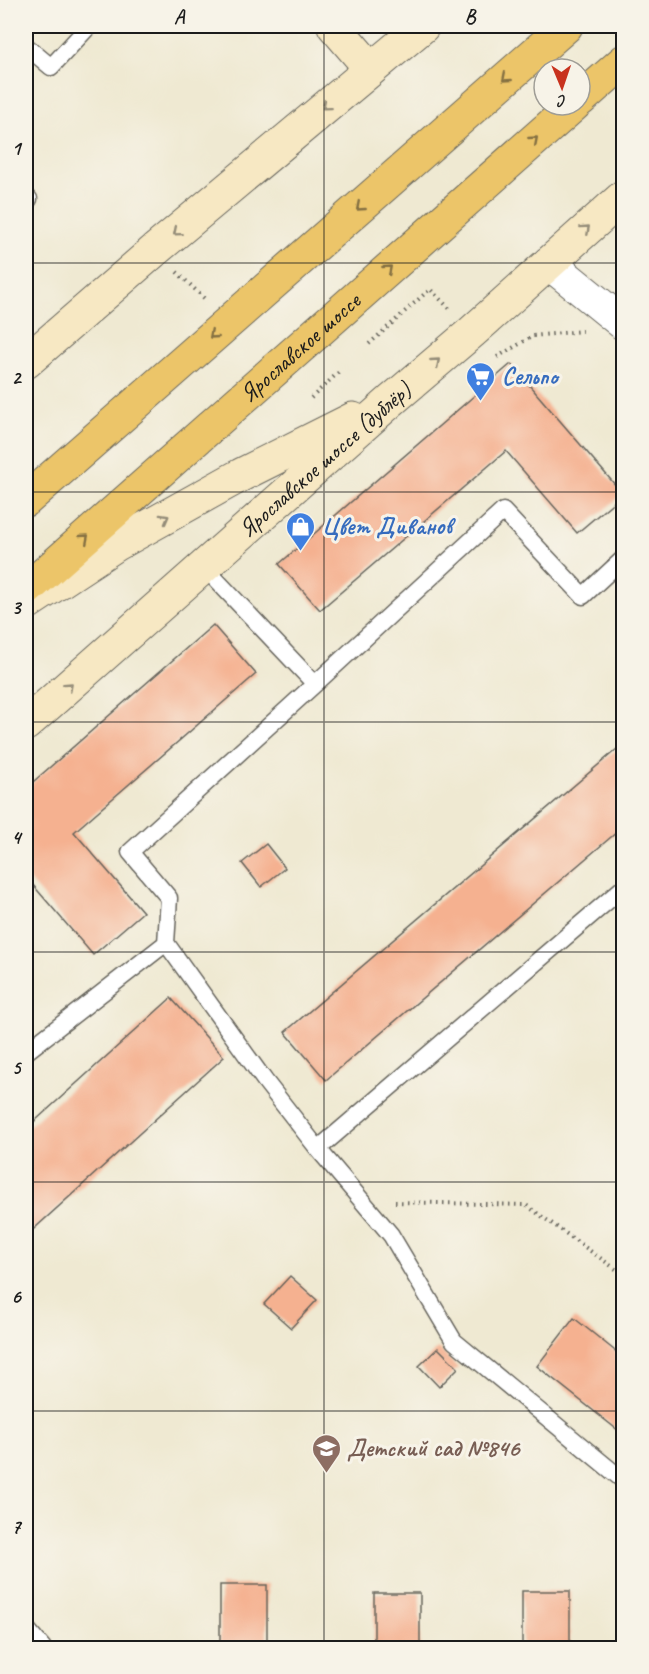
<svg xmlns="http://www.w3.org/2000/svg" width="649" height="1674" font-family="Caveat,sans-serif">
  <style>
    .building { fill: #f5b190 }
    .lines { fill: none; stroke-linecap: round; stroke-linejoin: round }
    .lane-casing { stroke: #66645c; stroke-width: 19 }
    .street-casing { stroke: #66645c; stroke-width: 35 }
    .secondary-casing { stroke: #66645c; stroke-width: 35 }
    .primary-casing { stroke: #66645c; stroke-width: 35 }
    .path { stroke: #66645c; stroke-width: 4; stroke-dasharray: 1.5 4.5; stroke-linecap: butt }
    .lane { stroke: #fff; stroke-width: 16 }
    .street { stroke: #fff; stroke-width: 33 }
    .secondary { stroke: #f7e8c3; stroke-width: 33 }
    .primary { stroke: #ecc569; stroke-width: 33 }
    .oneway { stroke: #847042 }
    .oneway2 { stroke: #948c78 }
    .grid { fill: none; stroke: #1c1c1c; stroke-width: 1.5; stroke-opacity: 0.55 }
    .labels { text-anchor: middle; stroke-width: 6; stroke-linejoin: round; paint-order: stroke }
    .street-label { font-size: 24px; fill: #1c1c1c; stroke: #f7f3e8 }
    .shop-label { font-size: 24px; font-weight: bold; fill: #366cbe; stroke: #f7f3e8; text-anchor: start }
    .education-label { font-size: 24px; font-weight: bold; fill: #785e54; stroke: #f7f3e8; text-anchor: start }
    .neatline { fill: none; stroke: #1c1c1c; stroke-width: 2 }
    .grid-label { font-size: 20px; text-anchor: middle; font-weight: bold; fill: #1c1c1c }
  </style>
  <rect width="100%" height="100%" fill="#f7f3e8"/>
  <filter id="ink" filterUnits="userSpaceOnUse"><feTurbulence type="fractalNoise" baseFrequency=".0167" numOctaves="2"/><feDisplacementMap in="SourceGraphic" scale="12" xChannelSelector="R" yChannelSelector="G"/><feConvolveMatrix kernelMatrix="1 2 1 2 8 2 1 2 1" color-interpolation-filters="sRGB"/></filter>
  <filter id="wash" filterUnits="userSpaceOnUse"><feTurbulence type="fractalNoise" baseFrequency=".008" numOctaves="4" result="noise"/><feDisplacementMap in="SourceGraphic" scale="24" xChannelSelector="R" yChannelSelector="G"/><feGaussianBlur stdDeviation="1.35" result="paint"/><feColorMatrix in="noise" values="0 0 0 0 0 0 0 0 0 0 0 0 0 0 0 0 0 1.4 0 .05"/><feComposite in="paint" operator="in"/></filter>
  <g filter="url(#wash)">
    <rect width="100%" height="100%" fill="#efe9d2"/>
    <g id="blocks">
      <path class="building" d="M511 364 623 494 577 533 506 451 320 610 279 564Z
        M213 625 256 674 74 832 143 912 93 955 26 877V788Z
        M624 743V826L326 1080 285 1032Z
        M266 844 285 868 261 887 242 863Z
        M171 998 224 1057 26 1236V1129Z
        M290 1276 317 1300 291 1328 264 1304Z
        M574 1318 624 1358V1435L537 1366Z
        M438 1348 458 1368 439 1387 419 1366Z
        M220 1585H267V1648H220Z
        M522 1591H570V1648H522Z
        M374 1593H420V1648H374Z"/>
    </g>
  </g>
  <g filter="url(#ink)">
    <use href="#blocks" fill-opacity="0" stroke="#66645c" stroke-width="1.5"/>
    <g class="lines">
      <defs>
        <path id="lane" d="M26 46 51 67 89 26
          M26 196 29 199 26 203
          M204 567 315 684 130 852 169 898 166 943 265 1081 318 1149 391 1235 454 1341 624 1481
          M315 684 503 511 583 596 624 558
          M26 1052 166 943
          M318 1149 624 887
          M26 1628 43 1648"/>
        <path id="street" d="M549 263 624 324"/>
        <g id="secondary">
          <path d="M334 26 371 69"/>
          <path d="M26 362 155 250 423 26"/>
          <path d="M26 604 117 544 241 475 353 419"/>
          <path id="s1" d="M26 724 392 400 472 332 624 196"/>
        </g>
        <g id="primary">
          <path d="M580 100 624 61"/>
          <path d="M26 500 566 26"/>
          <path id="s2" d="M26 590 574 105"/>
        </g>
      </defs>
      <use href="#lane" class="lane-casing"/>
      <use href="#street" class="street-casing"/>
      <use href="#secondary" class="secondary-casing"/>
      <use href="#primary" class="primary-casing"/>
      <path class="path" d="M177 272 206 300
        M369 344 430 289 450 309
        M497 357 533 336 582 331
        M311 398 340 371
        M395 1202 526 1205 624 1275"/>
      <use href="#lane" class="lane"/>
      <use href="#street" class="street"/>
      <use href="#secondary" class="secondary"/>
      <use href="#primary" class="primary"/>
    </g>
    <defs><path id="oneway-chevron" d="M-2-3.5L2.5 0L-2 3.5" fill="none" stroke-width="1.6" stroke-linecap="round" stroke-linejoin="round" transform="scale(1.5)"/></defs>
    <g class="oneway">
      <use href="#oneway-chevron" transform="translate(506 78) rotate(139)"/>
      <use href="#oneway-chevron" transform="translate(534 140) rotate(-41)"/>
      <use href="#oneway-chevron" transform="translate(360 207) rotate(139)"/>
      <use href="#oneway-chevron" transform="translate(388 269) rotate(-41)"/>
      <use href="#oneway-chevron" transform="translate(213 335) rotate(139)"/>
      <use href="#oneway-chevron" transform="translate(85 538) rotate(-41)"/>
    </g>
    <g class="oneway2">
      <use href="#oneway-chevron" transform="translate(326 106) rotate(140)"/>
      <use href="#oneway-chevron" transform="translate(586 229) rotate(-42)"/>
      <use href="#oneway-chevron" transform="translate(177 232) rotate(140)"/>
      <use href="#oneway-chevron" transform="translate(436 362) rotate(-41)"/>
      <use href="#oneway-chevron" transform="translate(165 518) rotate(-29)"/>
      <use href="#oneway-chevron" transform="translate(69 686) rotate(-42)"/>
    </g>
  </g>
  <path class="grid" d="M324 26V1648M26 263H624M26 492H624M26 722H624M26 952H624M26 1182H624M26 1411H624"/>
  <defs>
    <symbol id="supermarket-pin" viewBox="-11 -11 22 30"><path d="M0 17L-7.5 6A9.5 9.5 0 1 1 7.5 6Z" fill="#3f7fe0" stroke="#f7f3e8"/><path d="M-6-5.5h2.5l.6 2H6L4.5 2H-2.5L-4.4-4H-6ZM-1.5 3.2a1.3 1.3 0 1 0 .1 0ZM3 3.2a1.3 1.3 0 1 0 .1 0Z" fill="#fff"/></symbol>
    <symbol id="shop-pin" viewBox="-11 -11 22 30"><path d="M0 17L-7.5 6A9.5 9.5 0 1 1 7.5 6Z" fill="#3f7fe0" stroke="#f7f3e8"/><path d="M-5-2.5h2.3a2.7 3.5 0 0 1 5.4 0H5L5.5 6h-11ZM-1.5-2.5h3a1.5 2.3 0 0 0-3 0Z" fill="#fff"/></symbol>
    <symbol id="school-pin" viewBox="-11 -11 22 30"><path d="M0 17L-7.5 6A9.5 9.5 0 1 1 7.5 6Z" fill="#8d6e63" stroke="#f7f3e8"/><path d="M0-5L7-2L0 1L-7-2ZM-4 1L0 2.5L4 1V4Q0 6-4 4Z" fill="#fff"/></symbol>
  </defs>
  <g fill-rule="evenodd">
    <use href="#supermarket-pin" x="464" y="360" width="33" height="45"/>
    <use href="#shop-pin" x="284" y="510" width="33" height="45"/>
    <use href="#school-pin" x="310" y="1432" width="33" height="45"/>
  </g>
  <g class="labels">
    <g class="street-label">
      <text dy="8" stroke="none"><textPath href="#s2" startOffset="366">Ярославское шоссе</textPath></text>
      <text dy="8" stroke="none"><textPath href="#s1" startOffset="399">Ярославское шоссе (дублёр)</textPath></text>
    </g>
    <g class="shop-label">
      <text x="502" y="384">Сельпо</text>
      <text x="322" y="534">Цвет Диванов</text>
    </g>
    <g class="education-label">
      <text x="347" y="1456">Детский сад №846</text>
    </g>
  </g>
  <rect width="649" height="1674" fill="none" stroke="#f7f3e8" stroke-width="66"/>
  <g transform="translate(562 87) rotate(178)"><circle r="28" fill="#f7f3e8" stroke="#9f9d96" stroke-width="1.5"/>
  <path d="M0-4.5L10 22L0 15L-10 22Z" fill="#c8321e"/>
  <text y="-9" font-size="16" font-weight="bold" text-anchor="middle" fill="#1c1c1c">С</text>
  </g>
  <rect x="33" y="33" width="583" height="1608" class="neatline"/>
  <g class="grid-label">
    <text x="179" y="23">A</text>
    <text x="470" y="23">B</text>
    <text x="16" y="155">1</text>
    <text x="16" y="384">2</text>
    <text x="16" y="614">3</text>
    <text x="16" y="844">4</text>
    <text x="16" y="1074">5</text>
    <text x="16" y="1303">6</text>
    <text x="16" y="1533">7</text>
  </g>
</svg>
